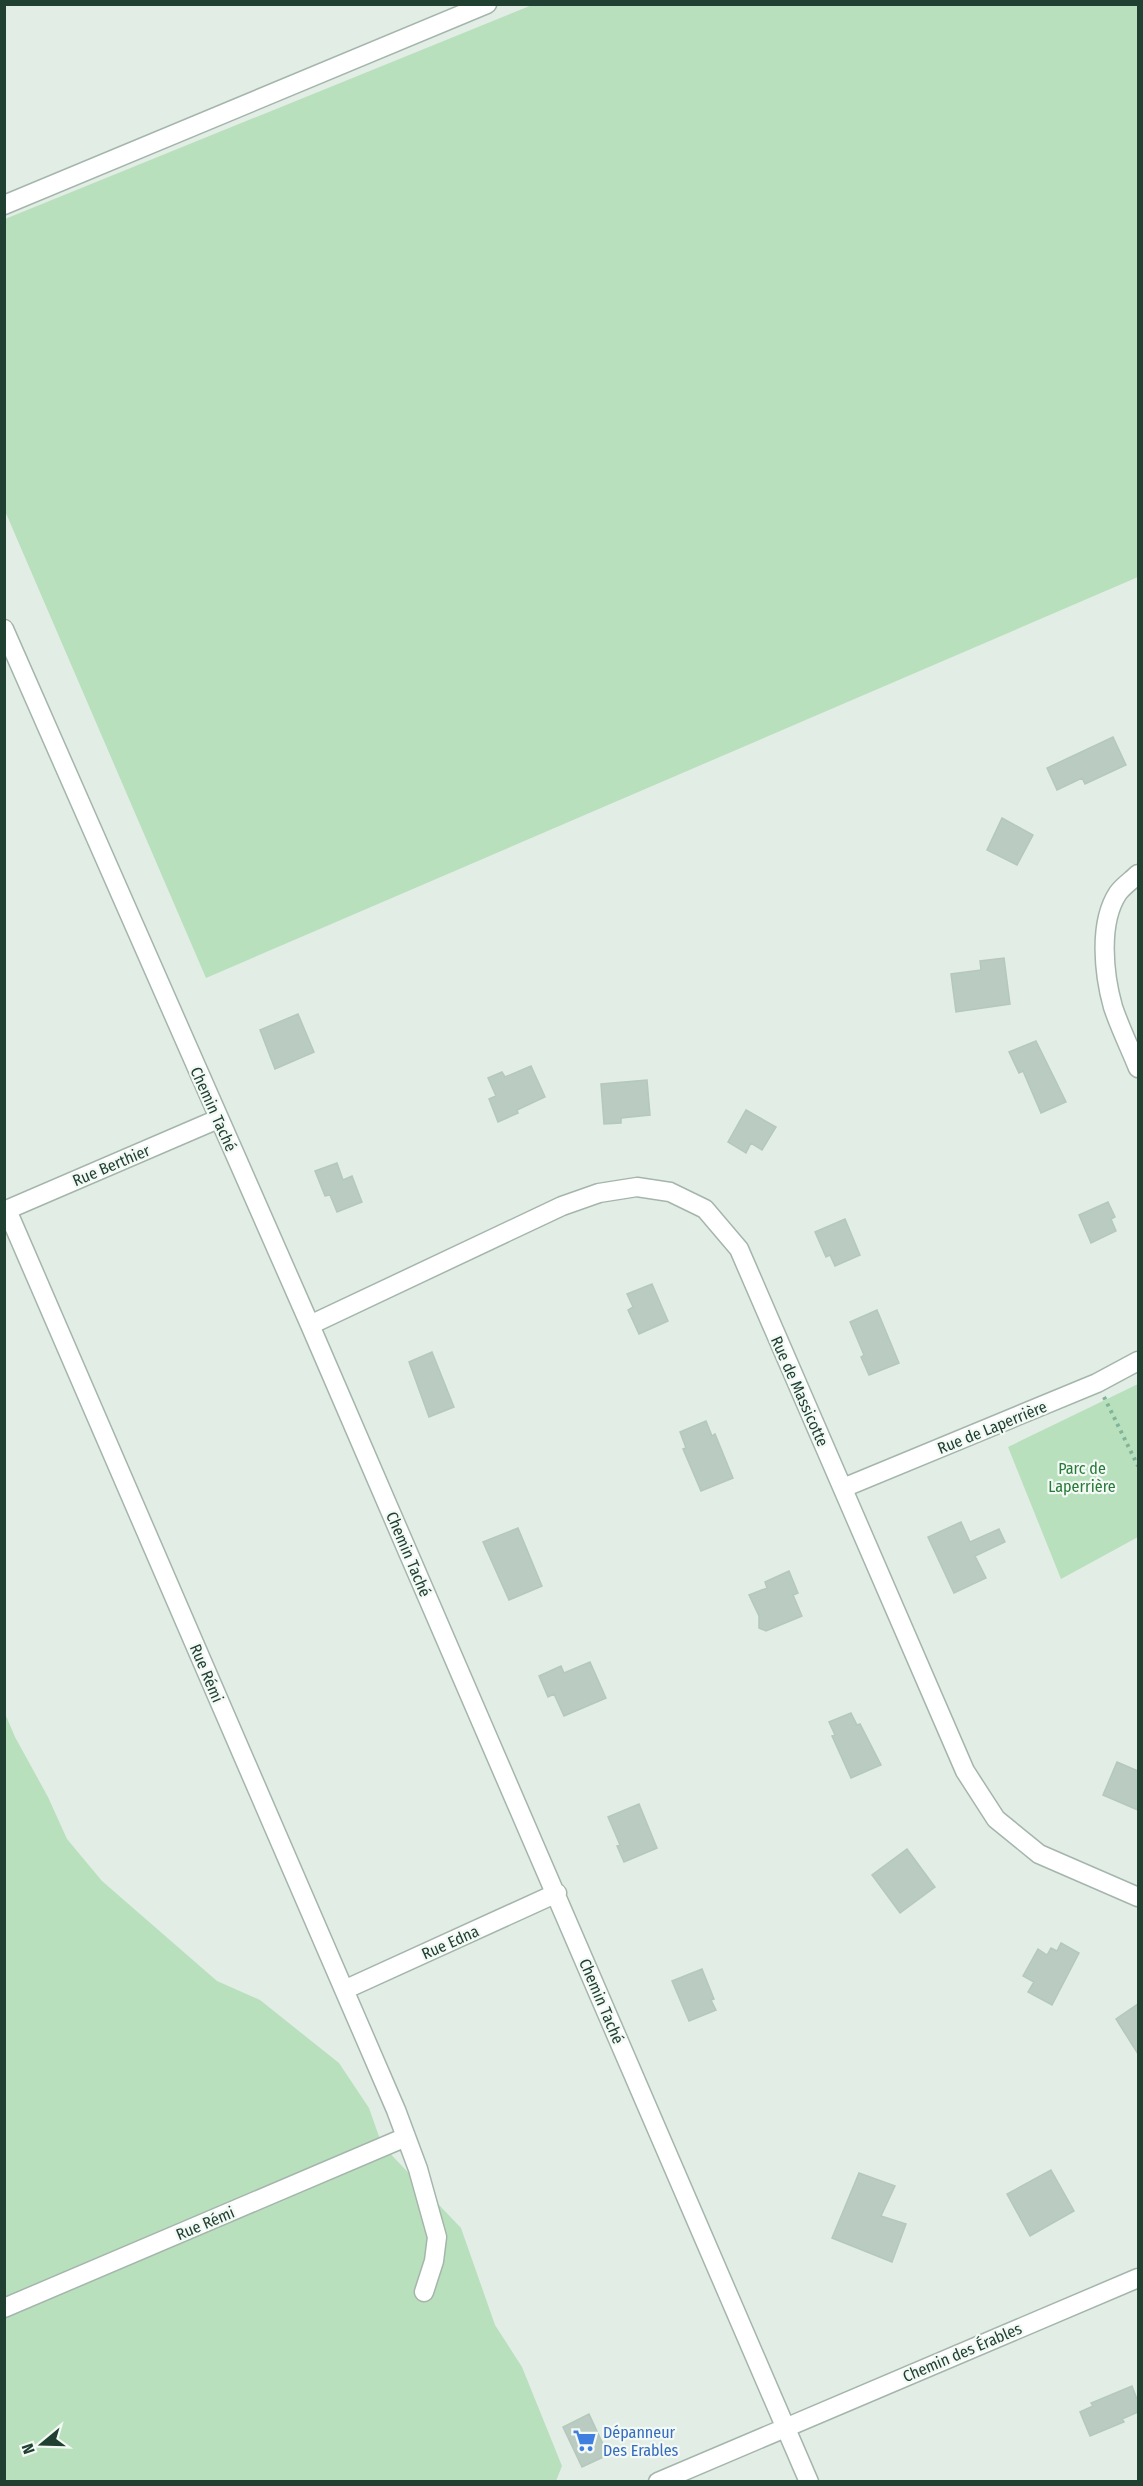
<svg xmlns="http://www.w3.org/2000/svg" width="1143" height="2486" font-family="'Fira Sans Condensed',sans-serif">
  <style>
    .green { fill: #b9e0bc }
    .building { fill: #bacbc1; stroke: #b4c8bc; stroke-width: 1.5 }
    .lines { fill: none; stroke-linecap: round; stroke-linejoin: round }
    .minor-casing { stroke: #a4b6ac; stroke-width: 21 }
    .path { stroke: #80b49a; stroke-width: 4; stroke-dasharray: 3 4.5; stroke-linecap: butt }
    .minor { stroke: #fff; stroke-width: 18 }
    .labels { text-anchor: middle; stroke-width: 4.5; stroke-linejoin: round; paint-order: stroke }
    .street-label { font-size: 16px; fill: #204032; stroke: #f3f9f5 }
    .park-label { font-size: 16px; fill: #277a38; stroke: #f3f9f5 }
    .shop-label { font-size: 16px; fill: #366cbe; stroke: #f3f9f5; text-anchor: start }
  </style>
  <rect width="100%" height="100%" fill="#e2ede6"/>
  <path class="green" d="M532 5H1138V577L206 978 5 511V219Z
    M1138 1384V1537L1061 1579 1008 1447Z
    M4 1711 15 1737 48 1797 67 1839 102 1881 217 1981 260 2000 339 2063 369 2108 382 2145 461 2228 495 2325 522 2367 562 2466 556 2481H5Z"/>
  <path class="building" d="M1113 737 1126 765 1085 784 1082 778 1057 790 1047 768Z
    M1002 818 1033 835 1017 865 987 850Z
    M1004 958 1010 1004 956 1012 951 974 981 970 980 961Z
    M298 1014 314 1052 275 1069 260 1030Z
    M1036 1041 1066 1102 1041 1113 1023 1071 1019 1073 1009 1052Z
    M531 1066 545 1097 517 1110 518 1113 498 1122 489 1099 496 1096 488 1078 502 1072 505 1077Z
    M647 1080 650 1115 621 1118V1123L604 1124 601 1084Z
    M746 1110 776 1127 762 1150 751 1143 746 1153 728 1142Z
    M337 1163 343 1180 352 1176 362 1202 337 1212 330 1195 325 1196 315 1171Z
    M1108 1202 1115 1217 1111 1219 1116 1231 1091 1243 1079 1215Z
    M845 1219 860 1255 835 1266 830 1255 826 1257 815 1232Z
    M652 1284 668 1321 639 1334 628 1310 633 1307 627 1294Z
    M877 1310 899 1363 869 1375 861 1357 864 1355 850 1322Z
    M432 1352 454 1407 429 1417 409 1362Z
    M706 1421 712 1436 715 1434 733 1478 701 1491 683 1449 686 1448 680 1432Z
    M961 1522 970 1542 999 1529 1005 1542 975 1556 986 1578 954 1593 928 1537Z
    M518 1528 542 1586 509 1600 483 1542Z
    M789 1571 798 1593 793 1595 802 1616 766 1631 759 1628V1616L749 1595 767 1588 765 1582Z
    M590 1662 606 1698 564 1716 554 1694 548 1697 539 1676 561 1666 564 1673Z
    M851 1713 857 1725 860 1724 881 1765 851 1778 832 1736 835 1735 829 1722Z
    M1117 1762 1138 1771V1810L1103 1795Z
    M639 1804 657 1848 624 1862 617 1846 620 1845 608 1817Z
    M907 1849 935 1887 900 1913 872 1875Z
    M1061 1943 1079 1953 1052 2005 1028 1992 1034 1982 1023 1976 1038 1949 1047 1955 1051 1948 1057 1951Z
    M702 1969 714 1999 711 2000 716 2010 689 2021 672 1981Z
    M1138 2004V2054L1116 2019Z
    M1051 2170 1074 2211 1030 2236 1007 2194Z
    M859 2173 895 2186 881 2216 906 2224 892 2262 832 2238Z
    M1132 2386 1138 2402V2412L1122 2419 1124 2422 1090 2436 1080 2412 1093 2406 1091 2403Z
    M589 2414 608 2455 582 2467 563 2427Z"/>
  <g class="lines">
    <defs>
      <path id="minor" d="M4 205 487 4
        M4 629 310 1325 809 2482
        M1138 874C1132 880 1123 886 1118 893 1098 923 1104 975 1113 1007 1120 1028 1130 1048 1138 1068
        M7 1210 396 2110 418 2169 437 2237 434 2261 424 2292
        M4 1211 218 1119
        M310 1325 562 1206 599 1193 637 1187 670 1192 705 1209 739 1249 965 1771 996 1819 1039 1854 1138 1897
        M843 1488 1097 1383 1138 1361
        M344 1990 557 1893
        M4 2308 406 2137
        M658 2482 1138 2278"/>
    </defs>
    <use href="#minor" class="minor-casing"/>
    <path class="path" d="M1104 1397 1138 1466"/>
    <use href="#minor" class="minor"/>
  </g>
  <defs>
    <symbol id="supermarket-bare" viewBox="-9 -9 18 18"><path d="M-6-5.5h2.5l.6 2H6L4.5 2H-2.5L-4.4-4H-6ZM-1.5 3.2a1.3 1.3 0 1 0 .1 0ZM3 3.2a1.3 1.3 0 1 0 .1 0Z" fill="#3f7fe0" stroke="#f3f9f5" stroke-width="2.5" paint-order="stroke"/></symbol>
  </defs>
  <g fill-rule="evenodd">
    <use href="#supermarket-bare" x="568" y="2424" width="33" height="33"/>
  </g>
  <g class="labels">
    <g class="street-label">
      <text transform="translate(214 1109) rotate(66)" y="6">Chemin Taché</text>
      <text transform="translate(111 1165) rotate(-23)" y="6">Rue Berthier</text>
      <text transform="translate(800 1391) rotate(66)" y="6">Rue de Massicotte</text>
      <text transform="translate(992 1427) rotate(-22)" y="6">Rue de Laperrière</text>
      <text transform="translate(409 1554) rotate(67)" y="6">Chemin Taché</text>
      <text transform="translate(207 1673) rotate(67)" y="6">Rue Rémi</text>
      <text transform="translate(450 1942) rotate(-24)" y="6">Rue Edna</text>
      <text transform="translate(602 2001) rotate(67)" y="6">Chemin Taché</text>
      <text transform="translate(205 2223) rotate(-23)" y="6">Rue Rémi</text>
      <text transform="translate(962 2352) rotate(-23)" y="6">Chemin des Érables</text>
    </g>
    <g class="park-label">
      <text x="1082" y="1474">Parc de<tspan x="1082" dy="18">Laperrière</tspan></text>
    </g>
    <g class="shop-label">
      <text x="603" y="2438">Dépanneur<tspan x="603" dy="18">Des Erables</tspan></text>
    </g>
  </g>
  <rect width="1143" height="2486" fill="none" stroke="#204032" stroke-width="12"/>
  <g transform="translate(42 2444) rotate(251)" stroke="#f3f9f5" stroke-width="4.5" paint-order="stroke">
  <path d="M0-4.5L10 22L0 15L-10 22Z" fill="#204032"/>
  <text y="-9" font-size="16" font-weight="bold" text-anchor="middle" fill="#204032">N</text>
  </g>
</svg>
